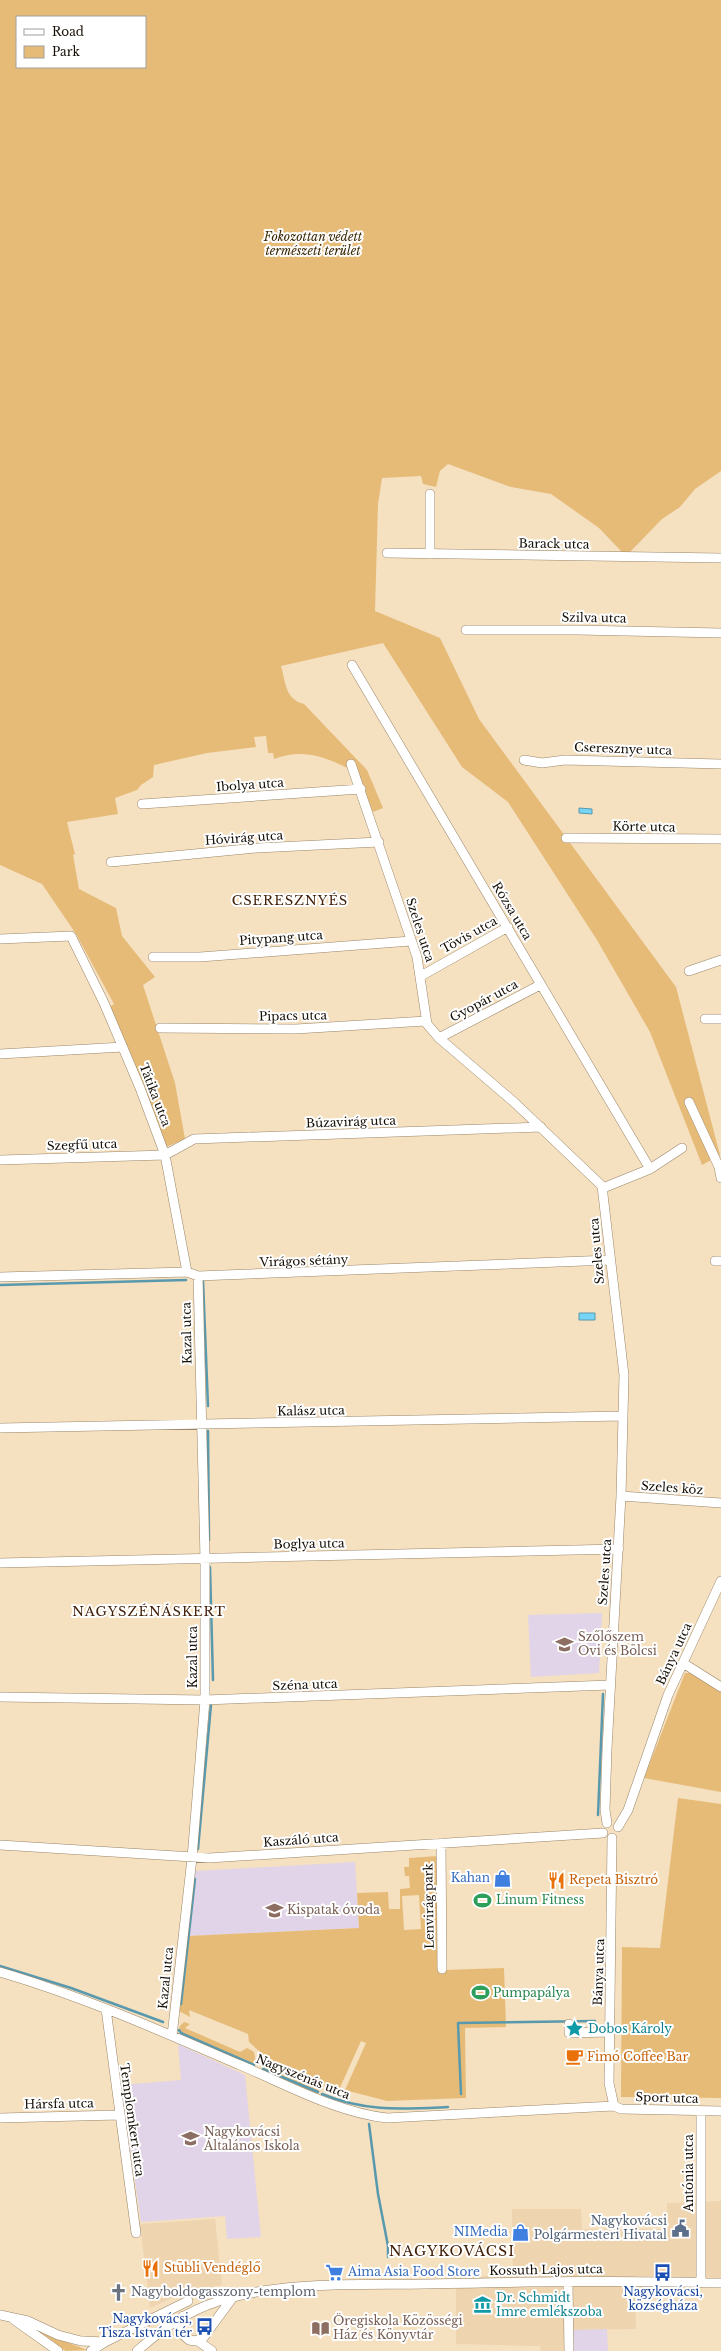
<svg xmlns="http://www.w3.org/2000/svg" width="721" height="2351" font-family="'Libre Baskerville',serif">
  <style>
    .built { fill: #eed4af }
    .education { fill: #e1d4e8 }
    .green { fill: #e6bb78; fill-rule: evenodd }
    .water { fill: #76d5f5; stroke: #5999ad }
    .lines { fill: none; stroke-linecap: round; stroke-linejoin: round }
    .stream { stroke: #5999ad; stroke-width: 2.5 }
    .minor-casing { stroke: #9a8669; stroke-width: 10 }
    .minor { stroke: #fff; stroke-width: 9 }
    .labels { text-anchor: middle; stroke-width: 4; stroke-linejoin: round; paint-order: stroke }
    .park-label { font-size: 12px; font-style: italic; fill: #3a2500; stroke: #fff }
    .street-label { font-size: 12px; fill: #150e04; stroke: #fff }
    .education-label { font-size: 12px; fill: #785e54; stroke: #fff; text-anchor: start }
    .shop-label { font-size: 12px; fill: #366cbe; stroke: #fff; text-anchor: end }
    .food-label { font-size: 12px; fill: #c56008; stroke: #fff; text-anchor: start }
    .leisure-label { font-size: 12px; fill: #27864d; stroke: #fff; text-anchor: start }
    .culture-label { font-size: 12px; fill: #0d838f; stroke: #fff; text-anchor: start }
    .service-label { font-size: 12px; fill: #4e5e75; stroke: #fff; text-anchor: end }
    .worship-label { font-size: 12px; fill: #5b616d; stroke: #fff; text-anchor: start }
    .transit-label { font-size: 12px; fill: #164399; stroke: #fff }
    .neighbourhood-label { font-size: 13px; letter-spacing: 1px; fill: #42210b; stroke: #fff }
    .quarter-label { font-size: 14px; letter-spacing: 1px; fill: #42210b; stroke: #fff }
  </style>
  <rect width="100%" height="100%" fill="#f5e0c0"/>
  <path class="built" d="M721 2201V2278L635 2276 636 2329 572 2330V2351H541L540 2346 456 2344V2278L513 2274 512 2209H581L582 2229H668L667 2203Z
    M215 2219 222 2285 187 2291 150 2308 140 2224Z"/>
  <path class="education" d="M602 1613 599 1673 531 1677 528 1615Z
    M355 1862 359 1928 188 1936 195 1871Z
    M178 2044 245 2075 261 2237 227 2239 225 2216 141 2222 121 2085 181 2080Z
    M607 2329 608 2351H572V2330Z"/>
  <path class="green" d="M0 0H721V471L695 489 680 507 662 519 630 552H622L599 528 551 494 511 487 448 464 440 471 436 487 423 484 421 476 382 478 378 504 375 611 440 638 479 719 676 987 720 1155 702 1165 650 1032 597 940 508 802 462 767 383 643 281 666C286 683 285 699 304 704L367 770 383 808 373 812 358 773C329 759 306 747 274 759L273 753H268L266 736 254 737 256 747 207 753 154 765 153 777 141 785 137 790 115 798 118 814 67 822 75 854 73 855 79 889 116 908 122 936 155 977 143 985 175 1083 185 1139 166 1147 109 1007 114 1004 76 934 42 884 0 865ZM17 17H145V67H17Z
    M685 1673H691L721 1692V1792L644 1778Z
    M678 1798 721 1804V2098L621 2097 622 1947 660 1948Z
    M438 1856 444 1970 504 1968 506 2027 465 2028 466 2098 387 2101 345 2090 366 2043 361 2041 338 2092 310 2079 308 2083 320 2088 317 2094 264 2071 259 2051 249 2042 248 2034 189 2010 190 2017 179 2011 188 1936 359 1928 357 1893 388 1892 389 1909H400V1889L410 1888 409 1876H405L404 1867H409V1858ZM419 1895 421 1929 404 1930 402 1896Z
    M184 2022 190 2024 185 2028 240 2052 247 2048 254 2052 256 2063 252 2066 182 2036 179 2027Z
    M38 2331 87 2350 66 2351 38 2333Z"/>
  <path class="water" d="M579 808 592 809V814L579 813Z
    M579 1313H595V1320H579Z"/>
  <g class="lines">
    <path class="stream" d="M203 1281 208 1406
      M0 1285 186 1280
      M208 1431 209 1540
      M210 1567 213 1680
      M598 1815 603 1694
      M198 1849 211 1705
      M0 1966 71 1988 163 2022
      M181 2004 195 1879
      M179 2030 181 2033 254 2065
      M263 2069 318 2092
      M322 2094C365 2112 402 2109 448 2107
      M461 2094 458 2023 595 2021
      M369 2124 378 2194 388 2246V2257"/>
    <defs>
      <path id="minor" d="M387 553 721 558
        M430 554V494
        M466 630H577L721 633
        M352 665 650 1169
        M524 760 542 763 565 760 721 764
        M351 764 417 957 427 1024 439 1038 515 1103 602 1186 624 1375 621 1496 607 1749 605 1810 607 1823
        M142 804 361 789
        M566 838 721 839
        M111 862 257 848 379 842
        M0 939 71 936 104 1003 140 1088 165 1155 187 1272
        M153 957H200L411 941
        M689 971 721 960
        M421 976 508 927
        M705 1019H721
        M160 1028 296 1029 426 1021
        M439 1038 540 985
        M0 1054 123 1047
        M689 1102 719 1167 721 1178
        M0 1160 165 1155 194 1139 541 1127
        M603 1188 650 1169 682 1148
        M715 1261H721
        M0 1277 187 1272 198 1276 610 1260
        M0 1428 622 1416
        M621 1496 721 1503
        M0 1563 619 1549
        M683 1663 721 1687
        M0 1697 205 1700 610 1685
        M618 1827 628 1810 668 1695 721 1581
        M612 1838 609 2083 614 2106
        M441 1843 442 1969
        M0 1845 209 1858 603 1833
        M0 1972C82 1996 161 2031 240 2065 285 2084 338 2113 387 2118L614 2106
        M106 2009 136 2233
        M569 2024V2033L610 2032
        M172 2036 192 1858 205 1700V1559L198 1276
        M614 2106 621 2109 721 2111
        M0 2118 119 2115
        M568 2282 569 2351
        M701 2283V2112
        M0 2315 28 2321 58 2335 81 2341 105 2342 188 2301
        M183 2316 179 2324 180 2332 189 2340 195 2341 203 2338 233 2297
        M13 2319 58 2351
        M198 2341 212 2351
        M91 2351 105 2342
        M137 2351C162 2329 187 2311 219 2301 282 2281 359 2285 425 2284 524 2282 622 2280 721 2283"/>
    </defs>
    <use href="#minor" class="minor-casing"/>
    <use href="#minor" class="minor"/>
  </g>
  <defs>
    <symbol id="school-bare" viewBox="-9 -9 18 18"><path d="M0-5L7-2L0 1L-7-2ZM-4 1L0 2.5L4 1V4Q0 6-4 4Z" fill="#8d6e63" stroke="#fff" stroke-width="2.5" paint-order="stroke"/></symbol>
    <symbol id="shop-bare" viewBox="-9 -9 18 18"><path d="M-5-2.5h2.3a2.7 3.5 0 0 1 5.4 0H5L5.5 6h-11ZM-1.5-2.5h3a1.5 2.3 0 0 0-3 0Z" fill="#3f7fe0" stroke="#fff" stroke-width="2.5" paint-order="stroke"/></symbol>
    <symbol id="restaurant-bare" viewBox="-9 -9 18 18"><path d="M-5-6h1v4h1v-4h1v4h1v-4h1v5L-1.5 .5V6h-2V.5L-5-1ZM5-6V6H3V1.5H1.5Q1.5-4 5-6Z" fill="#e8710a" stroke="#fff" stroke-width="2.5" paint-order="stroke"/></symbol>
    <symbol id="stadium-bare" viewBox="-9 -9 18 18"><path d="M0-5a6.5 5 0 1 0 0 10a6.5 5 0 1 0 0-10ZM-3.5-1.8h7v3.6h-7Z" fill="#2e9e5b" stroke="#fff" stroke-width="2.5" paint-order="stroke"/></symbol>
    <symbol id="sight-bare" viewBox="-9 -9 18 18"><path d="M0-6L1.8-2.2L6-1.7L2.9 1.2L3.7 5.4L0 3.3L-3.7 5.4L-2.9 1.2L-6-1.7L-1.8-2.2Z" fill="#0f9aa8" stroke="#fff" stroke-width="2.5" paint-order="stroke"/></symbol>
    <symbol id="cafe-bare" viewBox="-9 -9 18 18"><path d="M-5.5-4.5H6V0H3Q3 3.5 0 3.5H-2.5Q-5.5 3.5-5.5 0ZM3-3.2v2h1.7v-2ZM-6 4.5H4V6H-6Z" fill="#e8710a" stroke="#fff" stroke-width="2.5" paint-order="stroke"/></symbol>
    <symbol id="civic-bare" viewBox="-9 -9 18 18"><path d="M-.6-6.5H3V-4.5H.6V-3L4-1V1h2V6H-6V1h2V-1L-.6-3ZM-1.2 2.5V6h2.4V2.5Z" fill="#5c6f8a" stroke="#fff" stroke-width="2.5" paint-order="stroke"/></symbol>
    <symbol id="supermarket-bare" viewBox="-9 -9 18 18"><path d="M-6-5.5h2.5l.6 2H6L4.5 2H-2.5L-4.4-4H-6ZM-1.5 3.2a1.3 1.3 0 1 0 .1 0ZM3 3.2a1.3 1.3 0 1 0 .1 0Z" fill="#3f7fe0" stroke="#fff" stroke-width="2.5" paint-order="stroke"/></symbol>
    <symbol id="bus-bare" viewBox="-9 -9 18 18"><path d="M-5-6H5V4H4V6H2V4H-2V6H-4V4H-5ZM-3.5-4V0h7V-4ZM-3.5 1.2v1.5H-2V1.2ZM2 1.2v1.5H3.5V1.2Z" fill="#1a4fb4" stroke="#fff" stroke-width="2.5" paint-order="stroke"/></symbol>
    <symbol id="church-bare" viewBox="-9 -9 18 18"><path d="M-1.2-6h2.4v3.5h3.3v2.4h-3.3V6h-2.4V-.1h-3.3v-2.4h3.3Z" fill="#6b7280" stroke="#fff" stroke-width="2.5" paint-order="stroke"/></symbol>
    <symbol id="museum-bare" viewBox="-9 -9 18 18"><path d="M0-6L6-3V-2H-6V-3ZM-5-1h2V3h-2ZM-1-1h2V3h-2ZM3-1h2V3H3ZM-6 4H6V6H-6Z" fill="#0f9aa8" stroke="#fff" stroke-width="2.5" paint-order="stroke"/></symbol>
    <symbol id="library-bare" viewBox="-9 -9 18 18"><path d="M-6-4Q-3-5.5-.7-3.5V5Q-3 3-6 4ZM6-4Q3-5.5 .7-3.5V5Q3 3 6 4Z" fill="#8d6e63" stroke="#fff" stroke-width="2.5" paint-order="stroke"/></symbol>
  </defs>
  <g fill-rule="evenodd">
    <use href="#school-bare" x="552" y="1632" width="25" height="25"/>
    <use href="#shop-bare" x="490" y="1866" width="25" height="25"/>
    <use href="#restaurant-bare" x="544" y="1868" width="25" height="25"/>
    <use href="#stadium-bare" x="470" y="1888" width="25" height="25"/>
    <use href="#school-bare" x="262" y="1898" width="25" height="25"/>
    <use href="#stadium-bare" x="468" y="1980" width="25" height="25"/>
    <use href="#sight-bare" x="562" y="2016" width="25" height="25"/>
    <use href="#cafe-bare" x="562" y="2044" width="25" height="25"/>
    <use href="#school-bare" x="178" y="2126" width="25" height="25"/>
    <use href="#civic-bare" x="668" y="2216" width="25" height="25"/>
    <use href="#shop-bare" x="508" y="2220" width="25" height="25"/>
    <use href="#restaurant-bare" x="138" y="2256" width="25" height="25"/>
    <use href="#supermarket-bare" x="322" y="2260" width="25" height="25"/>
    <use href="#bus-bare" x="650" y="2260" width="25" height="25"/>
    <use href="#church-bare" x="106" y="2280" width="25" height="25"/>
    <use href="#museum-bare" x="470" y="2292" width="25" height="25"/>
    <use href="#bus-bare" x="192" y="2314" width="25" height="25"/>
    <use href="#library-bare" x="308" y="2316" width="25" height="25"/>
  </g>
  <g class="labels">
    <g class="park-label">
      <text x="313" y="241">Fokozottan védett<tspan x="313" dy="14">természeti terület</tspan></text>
    </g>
    <g class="street-label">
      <text transform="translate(554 544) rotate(1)" y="4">Barack utca</text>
      <text transform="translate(594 618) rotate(1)" y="4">Szilva utca</text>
      <text transform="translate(623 749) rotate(2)" y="4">Cseresznye utca</text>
      <text transform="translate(250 785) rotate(-4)" y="4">Ibolya utca</text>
      <text transform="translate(644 827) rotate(1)" y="4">Körte utca</text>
      <text transform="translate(244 838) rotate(-4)" y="4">Hóvirág utca</text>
      <text transform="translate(512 911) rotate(59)" y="4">Rózsa utca</text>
      <text transform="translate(420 930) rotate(72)" y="4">Szeles utca</text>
      <text transform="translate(469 935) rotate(-29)" y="4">Tövis utca</text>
      <text transform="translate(281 938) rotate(-4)" y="4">Pitypang utca</text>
      <text transform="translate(484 1001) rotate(-28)" y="4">Gyopár utca</text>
      <text transform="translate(293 1016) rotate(-1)" y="4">Pipacs utca</text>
      <text transform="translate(155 1095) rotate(69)" y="4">Tátika utca</text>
      <text transform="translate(351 1122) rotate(-2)" y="4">Búzavirág utca</text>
      <text transform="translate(82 1145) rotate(-2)" y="4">Szegfű utca</text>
      <text transform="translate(597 1251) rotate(-95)" y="4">Szeles utca</text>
      <text transform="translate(304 1261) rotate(-2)" y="4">Virágos sétány</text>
      <text transform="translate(187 1333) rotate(-91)" y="4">Kazal utca</text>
      <text transform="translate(311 1411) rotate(-1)" y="4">Kalász utca</text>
      <text transform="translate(672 1488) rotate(4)" y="4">Szeles köz</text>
      <text transform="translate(309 1544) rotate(-1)" y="4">Boglya utca</text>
      <text transform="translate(605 1572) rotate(-86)" y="4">Szeles utca</text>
      <text transform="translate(674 1654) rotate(-65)" y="4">Bánya utca</text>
      <text transform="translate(193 1657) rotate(-90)" y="4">Kazal utca</text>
      <text transform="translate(305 1685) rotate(-2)" y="4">Széna utca</text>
      <text transform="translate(301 1840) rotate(-4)" y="4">Kaszáló utca</text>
      <text transform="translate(429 1906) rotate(-91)" y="4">Lenvirág park</text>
      <text transform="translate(599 1972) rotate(-88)" y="4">Bánya utca</text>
      <text transform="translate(166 1978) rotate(-84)" y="4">Kazal utca</text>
      <text transform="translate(303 2077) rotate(22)" y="4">Nagyszénás utca</text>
      <text transform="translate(667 2098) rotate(2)" y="4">Sport utca</text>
      <text transform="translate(59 2104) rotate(-1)" y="4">Hársfa utca</text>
      <text transform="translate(132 2120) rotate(82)" y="4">Templomkert utca</text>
      <text transform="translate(689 2173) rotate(-90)" y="4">Antónia utca</text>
      <text transform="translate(546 2270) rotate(-1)" y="4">Kossuth Lajos utca</text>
    </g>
    <g class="education-label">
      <text x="578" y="1641">Szőlőszem<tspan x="578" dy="14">Ovi és Bölcsi</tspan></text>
      <text x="287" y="1914">Kispatak óvoda</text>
      <text x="204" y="2136">Nagykovácsi<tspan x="204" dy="14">Általános Iskola</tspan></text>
      <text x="333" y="2325">Öregiskola Közösségi<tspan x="333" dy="14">Ház és Könyvtár</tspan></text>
    </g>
    <g class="shop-label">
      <text x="490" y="1882">Kahan</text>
      <text x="508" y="2236">NIMedia</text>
      <text x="348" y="2276" text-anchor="start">Aima Asia Food Store</text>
    </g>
    <g class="food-label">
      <text x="569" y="1884">Repeta Bisztró</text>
      <text x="587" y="2061">Fimó Coffee Bar</text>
      <text x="164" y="2272">Stübli Vendéglő</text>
    </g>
    <g class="leisure-label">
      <text x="496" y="1904">Linum Fitness</text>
      <text x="493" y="1997">Pumpapálya</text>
    </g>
    <g class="culture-label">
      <text x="588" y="2033">Dobos Károly</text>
      <text x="496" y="2302">Dr. Schmidt<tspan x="496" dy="14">Imre emlékszoba</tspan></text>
    </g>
    <g class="service-label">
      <text x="667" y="2225">Nagykovácsi<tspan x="667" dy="14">Polgármesteri Hivatal</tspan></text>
    </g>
    <g class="worship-label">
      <text x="131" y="2296">Nagyboldogasszony-templom</text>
    </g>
    <g class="transit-label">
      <text x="663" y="2296">Nagykovácsi,<tspan x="663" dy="14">községháza</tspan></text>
      <text x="192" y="2323" text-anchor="end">Nagykovácsi,<tspan x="192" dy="14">Tisza István tér</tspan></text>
    </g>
    <g class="neighbourhood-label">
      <text x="290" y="905">CSERESZNYÉS</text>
      <text x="149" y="1616">NAGYSZÉNÁSKERT</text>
    </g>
    <g class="quarter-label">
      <text x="452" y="2256">NAGYKOVÁCSI</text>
    </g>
  </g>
  <rect x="16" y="16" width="130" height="52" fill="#ffffff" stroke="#a19f9b"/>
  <rect x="24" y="29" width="20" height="6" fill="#ffffff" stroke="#a19f9b"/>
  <text x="52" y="36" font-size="12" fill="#150e04">Road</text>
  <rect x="24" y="46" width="20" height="12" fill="#e6bb78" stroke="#a19f9b"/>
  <text x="52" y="56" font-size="12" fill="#150e04">Park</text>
</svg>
